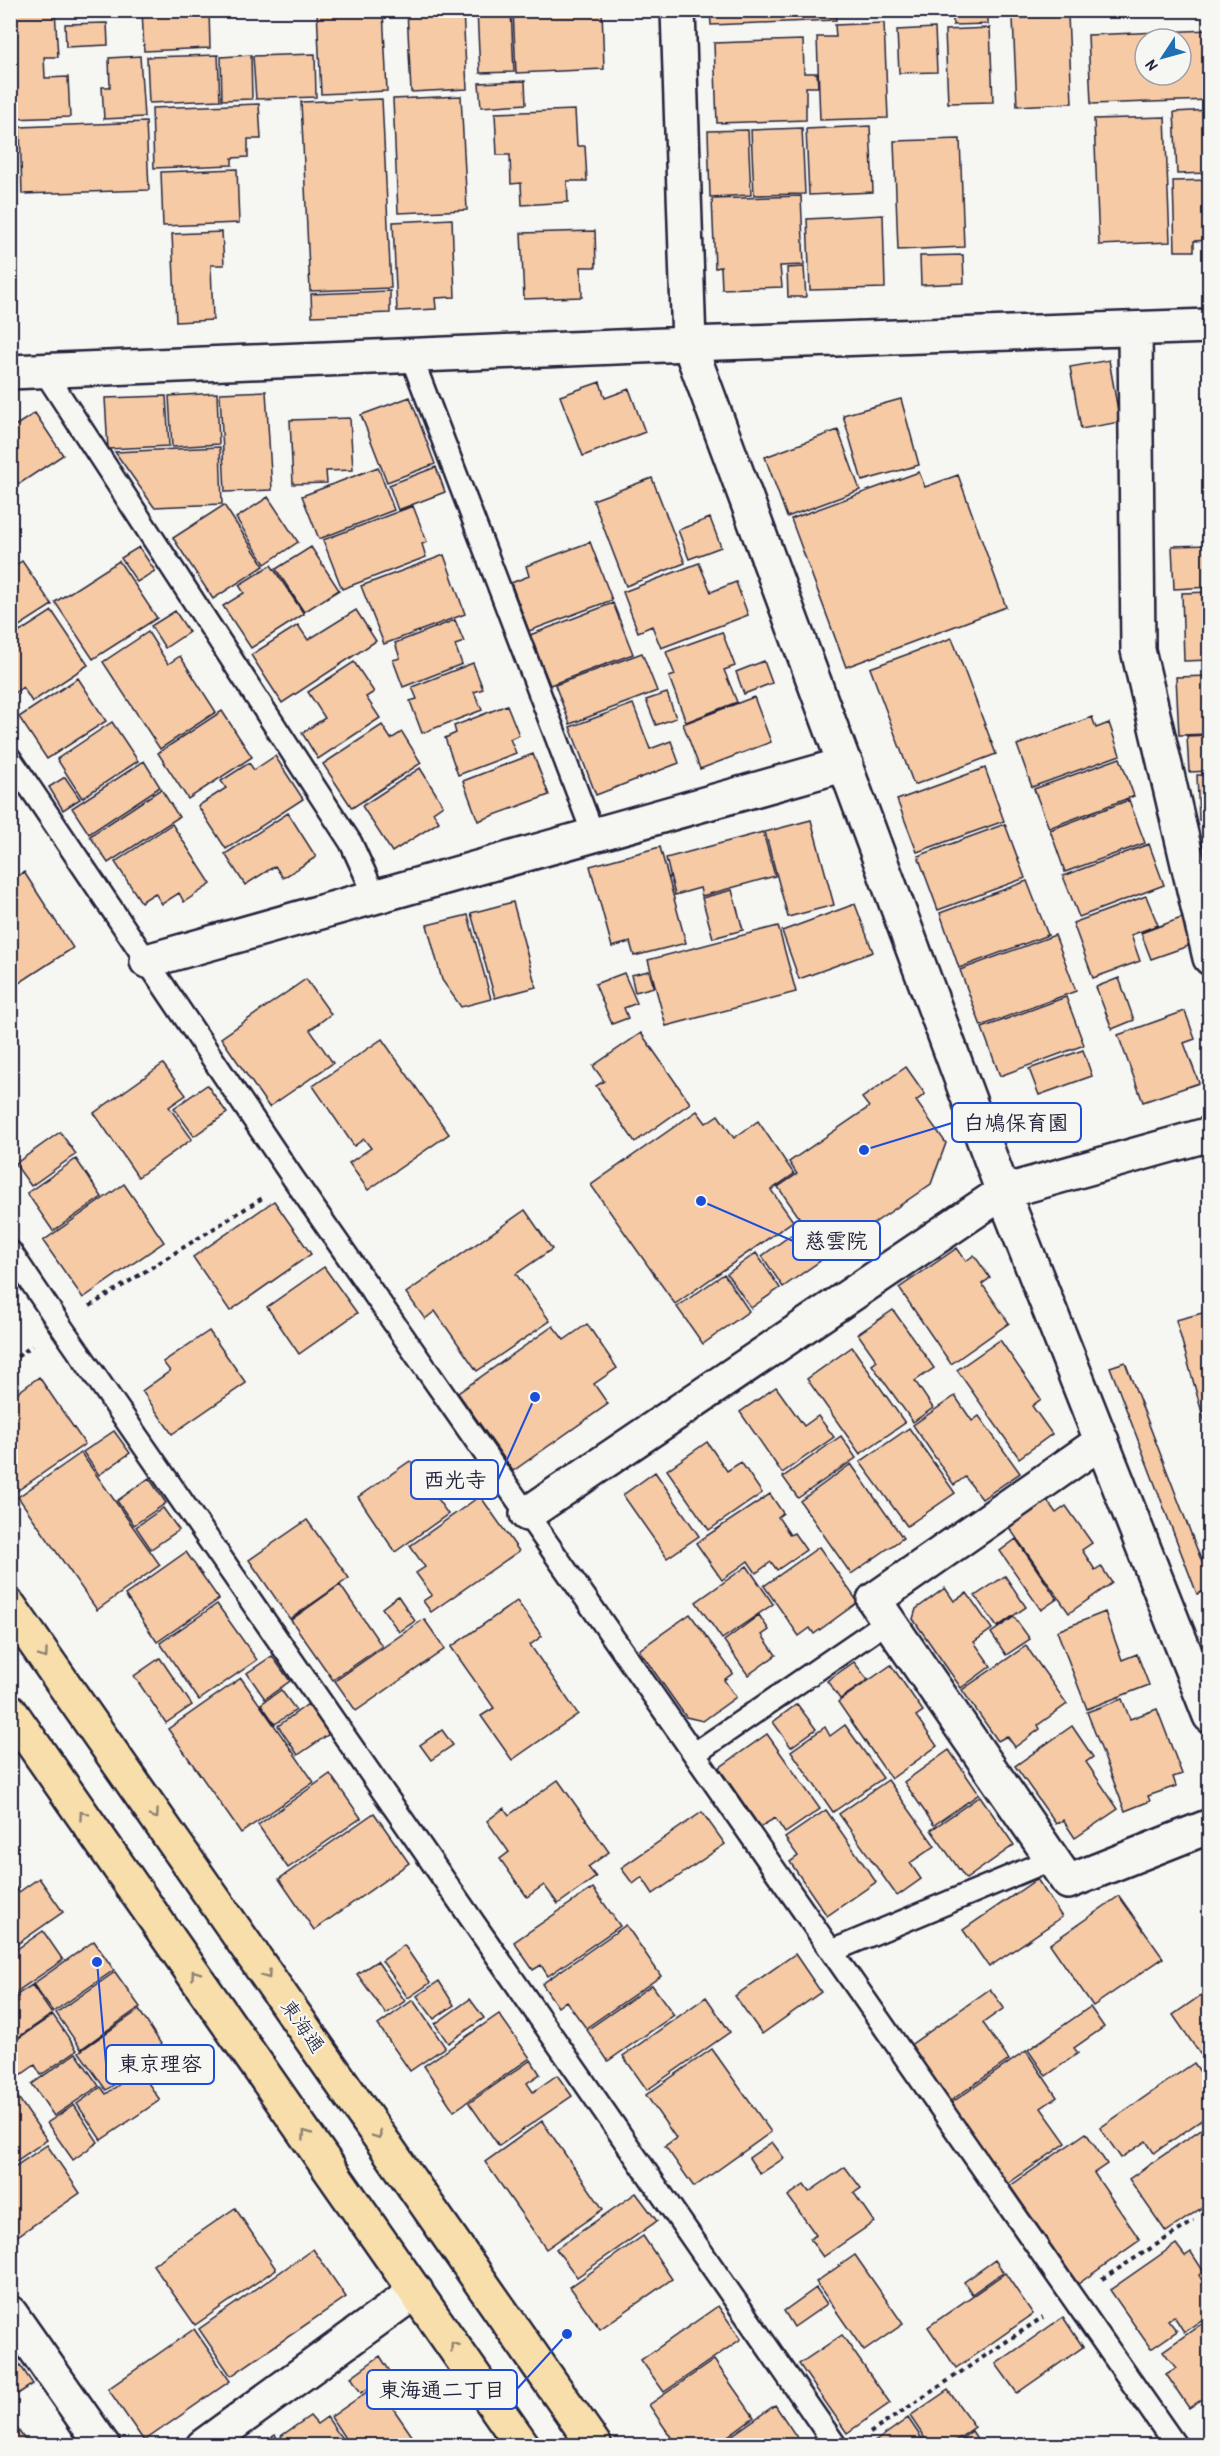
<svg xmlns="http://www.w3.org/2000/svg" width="1220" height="2456" font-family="'Patrick Hand','Klee One',sans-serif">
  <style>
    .building { fill: #f6caa5; stroke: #22223b; stroke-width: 1.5; fill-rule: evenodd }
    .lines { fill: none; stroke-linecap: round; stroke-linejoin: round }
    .lane-casing { stroke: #22223b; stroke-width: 26 }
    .street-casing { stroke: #22223b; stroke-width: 38 }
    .primary-casing { stroke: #22223b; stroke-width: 38 }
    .path { stroke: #22223b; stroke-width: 4; stroke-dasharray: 4.5 4.5; stroke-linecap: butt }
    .lane { stroke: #f6f6f2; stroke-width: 21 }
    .street { stroke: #f6f6f2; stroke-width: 33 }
    .primary { stroke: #f8deab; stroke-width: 33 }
    .oneway { stroke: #8d8073 }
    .labels { text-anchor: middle; stroke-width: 4.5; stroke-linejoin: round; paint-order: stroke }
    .street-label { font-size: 20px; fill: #22223b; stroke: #f6f6f2 }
    .leader { fill: none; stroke: #1d4ed8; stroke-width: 2 }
    .callout-dot { fill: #1d4ed8; stroke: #f6f6f2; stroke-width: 2 }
    .callout { fill: #f6f6f2; stroke: #1d4ed8; stroke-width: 2 }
    .callout-label { font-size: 21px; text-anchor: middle; font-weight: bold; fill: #22223b }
  </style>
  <rect width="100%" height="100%" fill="#f6f6f2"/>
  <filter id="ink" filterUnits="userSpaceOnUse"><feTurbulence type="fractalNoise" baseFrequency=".0167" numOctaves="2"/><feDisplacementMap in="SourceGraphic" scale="12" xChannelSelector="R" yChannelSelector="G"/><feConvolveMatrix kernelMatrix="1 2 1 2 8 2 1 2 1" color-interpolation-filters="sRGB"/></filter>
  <g filter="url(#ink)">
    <path class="building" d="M55 10 58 57H44L45 78 68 77 70 117 10 119V11Z
      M142 10H209L210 48 144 51Z
      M317 10H383L387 91 321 94Z
      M407 10H463L467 89 411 92Z
      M477 10H511L514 72 480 73Z
      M513 10H602L604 69 516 73Z
      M710 10H836V20L711 25Z
      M953 10H988V24L953 25Z
      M1068 16 1072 103 1017 106 1013 18Z
      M107 23 108 45 66 47 65 24Z
      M884 23 888 118 820 120 817 37H836L835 25Z
      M935 28 937 72 899 73 897 30Z
      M990 28 993 102 948 103 945 30Z
      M1210 30V100L1091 104 1088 35ZM1145 39H1181V75H1145Z
      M803 40 804 73H817L818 87H806V120L717 123 714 43Z
      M315 54 316 97 256 99 253 56Z
      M218 55 220 100 149 103 147 57Z
      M251 55 252 99 222 100 221 57Z
      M140 56 144 117 104 119 102 87H110L109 58Z
      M525 81 526 104 481 107 479 83Z
      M461 96 467 210 398 213 393 99Z
      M382 99 391 288 310 291 301 102Z
      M259 104 261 139H248V157L232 158V165L154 168 152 108Z
      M575 110 577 146H585L587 181H567L568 202 522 205 521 183 511 184 510 155H497L495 113Z
      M1210 110V173L1177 174 1174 112Z
      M1165 117 1170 242 1099 245 1094 119Z
      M146 122 149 190 22 194 20 127Z
      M870 126 873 192 809 195 806 129Z
      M802 128 805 194 754 195 751 130Z
      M748 130 751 195 710 197 708 131Z
      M960 139 964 247 898 250 894 141Z
      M237 169 239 223 163 226 161 172Z
      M1210 180V240L1194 241V251H1175L1173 181Z
      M801 196 804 265 780 266 782 287 722 289 721 267 715 268 712 199Z
      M883 215 885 288 810 290 807 219Z
      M452 219 455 297 435 298 436 309 397 311 393 222Z
      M595 231 596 267H581L582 297 524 299 521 233Z
      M222 232 224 265H211L213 320 176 322 172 234Z
      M963 255 964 283 921 285 920 256Z
      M804 267 806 297H788L787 268Z
      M390 291V313L312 316 311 294Z
      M1109 360 1120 422 1081 429 1070 367Z
      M600 382 605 398 629 389 645 432 583 456 560 396Z
      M266 391 272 490 225 492 220 393Z
      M217 393 219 444 172 447 169 396Z
      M166 396 169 446 108 449 105 398Z
      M410 397 435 464 387 482 361 415Z
      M901 399 919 465 862 481 843 415Z
      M35 413 63 455 19 484 10 471V429Z
      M350 418 353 470 326 471 327 483 293 484 290 420Z
      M838 430 860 490 787 517 765 457Z
      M220 447 222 504 154 507 115 452Z
      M378 467 394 510 319 539 302 496Z
      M436 467 445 492 398 510 389 485Z
      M919 472 925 487 958 475 1006 607 846 667 791 519Z
      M652 478 685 563 626 586 593 500Z
      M268 497 298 542 265 564 236 518Z
      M224 505 264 566 213 599 173 538Z
      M413 506 427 542 422 544 426 557 342 589 323 540Z
      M710 518 721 547 689 559 678 530Z
      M590 542 612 600 529 631 511 583 529 576 526 566Z
      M1210 545V587L1174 589 1172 546Z
      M139 547 155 571 137 582 121 558Z
      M311 547 339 590 304 612 276 569Z
      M444 555 465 614 384 644 361 586Z
      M22 561 52 605 10 632V569Z
      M119 561 157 618 93 659 55 602Z
      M699 563 711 592 736 582 748 615 661 648 652 626 638 632 623 592Z
      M271 565 304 614 251 648 223 606 244 593 239 585Z
      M1210 592V660L1184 661 1182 593Z
      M613 603 633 654 550 685 530 635Z
      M356 610 376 641 282 703 251 655 298 625 308 640Z
      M52 611 88 665 32 702 23 687 10 696V638Z
      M175 611 189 632 165 648 151 626Z
      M455 620 464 642 455 645 462 664 403 687 393 660 400 658 395 643Z
      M148 632 168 664 180 656 216 712 160 749 103 662Z
      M722 632 735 666 724 670 737 702 686 722 669 677 675 675 666 652Z
      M952 638 996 754 914 785 870 668Z
      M642 653 657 691 570 724 555 685Z
      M764 661 772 683 744 694 736 672Z
      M354 662 374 692 366 697 380 718 318 759 302 733 325 718 308 692Z
      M473 663 483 689 474 692 482 710 422 733 410 701 417 699 412 687Z
      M1210 676V734L1179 735 1176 677Z
      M78 678 106 721 47 759 19 717Z
      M667 693 676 718 656 725 646 700Z
      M754 697 771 742 700 769 683 724Z
      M633 704 650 749 671 741 679 763 596 795 570 727Z
      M507 705 519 735 510 739 516 753 458 775 445 738 456 733 454 726Z
      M222 711 252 757 188 799 158 753Z
      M1092 717 1096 728 1109 723 1120 755 1032 787 1017 745Z
      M112 722 138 761 82 798 57 759Z
      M382 725 391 739 402 732 421 763 352 808 323 764Z
      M1210 735V771L1189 772 1187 736Z
      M533 754 549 795 478 821 463 781Z
      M275 756 303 799 226 849 198 806 226 788 221 781 249 763 254 770Z
      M1120 758 1134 796 1049 828 1034 789Z
      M144 761 160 787 89 834 72 808Z
      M420 768 443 805 433 812 439 822 392 852 362 806Z
      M985 768 1004 821 917 852 897 800Z
      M1197 775H1210V820H1199Z
      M65 777 80 799 63 810 49 787Z
      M161 789 179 817 108 863 90 836Z
      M1129 800 1145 843 1065 872 1050 830Z
      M288 813 316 857 283 878 275 866 245 885 225 854Z
      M811 820 834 905 788 917 765 832Z
      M172 824 211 884 184 902 179 893 162 904 155 893 141 902 115 862Z
      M1005 824 1025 878 938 910 918 856Z
      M1205 824H1210V869H1207Z
      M763 832 775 876 702 896 700 888 675 895 666 858Z
      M1149 844 1164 885 1079 917 1063 876Z
      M660 847 686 943 634 956 630 942 612 947 590 866Z
      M24 872 73 948 16 985 10 977V881Z
      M1027 881 1048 935 959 968 940 913Z
      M732 890 743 930 713 938 702 898Z
      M1146 896 1158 925 1131 935 1140 961 1093 978 1073 923Z
      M513 902 536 987 495 998 471 913Z
      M855 904 873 952 799 979 782 931Z
      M468 915 491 999 461 1007 442 980 427 925Z
      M1184 917 1194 944 1151 959 1141 933Z
      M778 926 796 992 666 1026 648 960Z
      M1055 935 1076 991 981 1026 960 970Z
      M649 971 654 987 635 992 631 975Z
      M624 973 637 1003 624 1008 628 1018 612 1024 595 984Z
      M1119 978 1134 1020 1112 1029 1096 987Z
      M306 979 331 1014 310 1030 333 1063 269 1107 221 1038Z
      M1066 997 1084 1045 1000 1076 982 1028Z
      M1185 1011 1195 1039 1184 1043 1199 1083 1143 1102 1118 1035Z
      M641 1033 690 1103 635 1142 596 1086 604 1081 593 1066Z
      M382 1039 449 1134 368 1190 349 1163 371 1148 364 1139 354 1146 313 1086Z
      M1083 1050 1092 1076 1039 1095 1029 1069Z
      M163 1064 186 1095 169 1107 192 1139 138 1177 94 1113Z
      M906 1067 925 1094 916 1101 946 1143 931 1184 826 1256 778 1187 797 1174 789 1162 869 1107 862 1098Z
      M207 1085 227 1113 194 1136 174 1108Z
      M697 1111 706 1123 718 1115 734 1138 758 1121 794 1174 771 1190 793 1221 675 1304 591 1185Z
      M60 1132 76 1154 31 1186 15 1164Z
      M76 1159 102 1197 53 1231 27 1193Z
      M124 1184 164 1242 83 1298 43 1241Z
      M274 1201 311 1254 230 1311 193 1257Z
      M525 1210 552 1249 516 1274 550 1321 477 1371 435 1311 425 1319 406 1293Z
      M798 1230 820 1261 783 1287 762 1256Z
      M957 1248 966 1261 974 1255 990 1278 982 1284 1009 1323 951 1364 899 1288Z
      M756 1253 780 1288 751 1308 727 1274Z
      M324 1267 357 1313 299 1354 267 1307Z
      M724 1274 749 1311 703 1344 677 1307Z
      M893 1310 934 1368 915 1381 933 1408 913 1422 872 1365 877 1361 858 1334Z
      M1210 1311V1441L1176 1320Z
      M587 1324 617 1368 594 1384 608 1404 513 1471 458 1393 553 1326 564 1340Z
      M209 1331 246 1383 172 1434 142 1391 170 1371 163 1362Z
      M1000 1340 1041 1399 1032 1406 1052 1434 1019 1458 957 1370Z
      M852 1347 905 1423 860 1454 807 1379Z
      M1125 1362 1210 1583V1589L1197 1594 1110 1367Z
      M39 1377 85 1444 17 1491 10 1481V1392L13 1396Z
      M776 1387 804 1426 818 1416 834 1437 782 1473 740 1412Z
      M955 1396 972 1421 979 1416 1020 1473 982 1499 965 1477 954 1485 913 1425Z
      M909 1428 955 1493 907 1526 860 1462Z
      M114 1431 130 1453 99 1475 83 1452Z
      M841 1436 856 1458 798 1498 783 1477Z
      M707 1442 727 1471 741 1462 762 1493 709 1530 667 1470Z
      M81 1453 160 1565 97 1610 18 1497Z
      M410 1461 448 1514 395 1552 358 1497Z
      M851 1464 903 1538 851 1574 800 1501Z
      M655 1472 699 1536 667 1558 623 1495Z
      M149 1478 166 1503 134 1525 117 1501Z
      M770 1494 783 1513 778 1517 790 1535 794 1533 806 1550 777 1570 771 1562 756 1573 748 1561 722 1580 696 1543Z
      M480 1496 519 1551 431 1612 423 1601 432 1595 416 1573 425 1567 410 1546Z
      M1046 1499 1056 1513 1066 1506 1092 1543 1082 1550 1095 1570 1101 1566 1112 1583 1069 1613 1008 1526Z
      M163 1508 179 1530 151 1549 136 1527Z
      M307 1520 349 1578 290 1619 249 1560Z
      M1016 1539 1057 1599 1041 1610 1000 1551Z
      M819 1547 858 1602 814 1634 810 1628 799 1636 764 1586Z
      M186 1552 219 1599 157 1642 125 1595Z
      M747 1566 773 1604 722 1639 696 1602Z
      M1005 1576 1026 1607 997 1627 975 1596Z
      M340 1585 382 1646 333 1680 291 1620Z
      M945 1588 954 1601 967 1593 992 1629 974 1642 991 1666 961 1688 913 1619 916 1609Z
      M398 1596 415 1621 399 1632 382 1608Z
      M517 1601 542 1636 530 1645 578 1714 512 1760 481 1716 494 1708 451 1647Z
      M217 1604 257 1660 199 1700 160 1643Z
      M1105 1612 1122 1660 1137 1654 1149 1685 1087 1709 1057 1631Z
      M690 1614 733 1673 724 1680 736 1697 703 1721 686 1717 639 1650Z
      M759 1615 769 1630 762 1635 776 1655 748 1675 724 1641Z
      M1014 1617 1030 1639 1006 1655 991 1633Z
      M424 1619 445 1649 356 1711 335 1681Z
      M1026 1646 1067 1704 1038 1725 1040 1729 1015 1747 1007 1736 998 1741 962 1690Z
      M272 1656 290 1681 265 1699 247 1673Z
      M160 1658 192 1705 166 1723 134 1676Z
      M854 1662 868 1680 840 1699 827 1681Z
      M891 1665 923 1711 916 1716 937 1746 891 1779 838 1702Z
      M241 1678 314 1782 241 1833 168 1729Z
      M281 1690 296 1710 275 1724 261 1704Z
      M1122 1699 1130 1719 1157 1709 1182 1774 1173 1777 1176 1786 1148 1796 1150 1801 1125 1811 1087 1712Z
      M308 1704 329 1734 298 1755 278 1726Z
      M797 1704 816 1729 791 1747 773 1722Z
      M845 1725 883 1778 833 1812 791 1751 825 1727 830 1736Z
      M1072 1726 1093 1757 1086 1762 1118 1809 1075 1838 1063 1820 1056 1824 1015 1766Z
      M442 1730 453 1745 431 1760 420 1745Z
      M767 1734 820 1809 785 1833 775 1818 760 1827 719 1768Z
      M949 1750 979 1794 934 1825 904 1782Z
      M330 1774 361 1818 288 1868 258 1825Z
      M558 1780 609 1852 588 1867 596 1877 558 1904 544 1885 527 1897 500 1859 509 1852 487 1821 504 1808 509 1815Z
      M888 1780 935 1846 910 1863 921 1879 897 1896 839 1814Z
      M980 1796 1014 1845 966 1879 931 1830Z
      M826 1810 876 1882 827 1916 790 1862 798 1856 785 1838Z
      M702 1812 725 1844 653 1894 642 1877 633 1884 621 1868Z
      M374 1813 409 1863 314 1930 279 1879Z
      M39 1878 63 1912 10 1949V1880L19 1892Z
      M1037 1879 1062 1917 989 1967 963 1930Z
      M593 1888 620 1926 548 1976 541 1965 533 1970 514 1942Z
      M1119 1896 1163 1958 1093 2006 1050 1944Z
      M626 1925 661 1976 586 2028 566 2001 558 2007 542 1984Z
      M43 1931 63 1960 10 1996V1954Z
      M94 1941 114 1970 53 2012 33 1984Z
      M404 1945 430 1983 408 1998 382 1961Z
      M795 1954 821 1992 762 2034 735 1996Z
      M377 1961 405 2001 386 2014 357 1974Z
      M115 1972 140 2007 81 2049 56 2013Z
      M439 1981 454 2005 434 2019 417 1996Z
      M32 1985 52 2014 10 2043V1999Z
      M652 1985 674 2015 608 2061 587 2030Z
      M990 1989 1004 2008 983 2023 1009 2060 949 2102 909 2046Z
      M1210 1989V2047L1200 2054 1173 2015Z
      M706 1997 730 2032 647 2090 623 2056Z
      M470 1999 484 2018 448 2043 435 2024Z
      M413 2000 445 2047 410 2071 378 2025Z
      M1090 2007 1104 2027 1074 2048 1078 2053 1046 2076 1028 2050Z
      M139 2010 165 2050 106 2090 79 2052Z
      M499 2014 530 2058 454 2111 424 2066Z
      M53 2015 77 2050 41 2075 35 2065 15 2079 10 2073V2044Z
      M712 2049 771 2132 694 2187 665 2146 676 2138 646 2095Z
      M1026 2051 1057 2097 1041 2108 1066 2143 1006 2185 950 2104Z
      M76 2053 99 2086 54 2116 32 2084Z
      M531 2060 540 2074 527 2083 533 2092 557 2075 572 2096 499 2146 469 2103Z
      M1194 2063 1210 2086V2114L1154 2153 1146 2141 1121 2158 1100 2128Z
      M139 2070 160 2100 101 2140 77 2104 101 2087 106 2094Z
      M15 2093 47 2140 10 2165V2096Z
      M74 2105 98 2142 73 2160 47 2123Z
      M542 2121 603 2209 546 2249 485 2162Z
      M1210 2123V2202L1166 2232 1129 2179Z
      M1086 2133 1107 2164 1094 2173 1140 2240 1078 2284 1010 2186Z
      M772 2142 784 2158 760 2174 749 2158Z
      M47 2145 80 2193 10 2241V2170Z
      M845 2167 861 2188 854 2193 874 2222 823 2257 810 2239 816 2235 788 2196 804 2185 809 2192Z
      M636 2193 657 2221 577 2277 556 2249Z
      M235 2208 276 2269 195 2325 153 2265Z
      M643 2236 672 2279 600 2329 570 2287Z
      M1176 2244 1185 2256 1191 2252 1204 2272 1199 2275 1204 2284 1210 2280V2314L1184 2332 1174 2316 1168 2320 1177 2331 1151 2349 1110 2290Z
      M313 2249 346 2297 231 2376 199 2329Z
      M855 2255 903 2324 864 2351 816 2282Z
      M995 2260 1003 2272 972 2294 964 2282Z
      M1005 2273 1033 2314 956 2368 928 2327Z
      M816 2288 827 2304 794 2327 784 2311Z
      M718 2306 741 2339 664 2392 641 2360Z
      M1063 2317 1083 2347 1017 2393 996 2364Z
      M1210 2318V2394L1189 2408 1166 2374 1176 2368 1163 2351Z
      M194 2329 230 2381 144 2441 108 2389Z
      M842 2335 890 2403 847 2433 799 2364Z
      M380 2356 391 2373 361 2393 351 2377Z
      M714 2360 754 2417 714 2446H677L649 2405Z
      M18 2362 33 2384 10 2399V2367Z
      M377 2385 419 2446H350L331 2417Z
      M948 2390 975 2427 948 2446H930L910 2416Z
      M775 2405 798 2439 790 2446H717Z
      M310 2416 317 2424 327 2417 347 2446H287L281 2436Z
      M10 2418 29 2446H10Z
      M908 2418 927 2446H869Z
      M972 2431 982 2446H952Z
      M275 2435 283 2446H259Z"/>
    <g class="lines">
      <defs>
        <path id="lane" d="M411 356 594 836
          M44 371 351 843 376 898
          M10 758 293 1178 1176 2446
          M10 1251 60 1325 836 2446
          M694 1754 888 1621
          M832 1951 1052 1859"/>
        <path id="street" d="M678 10 689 344 1003 1192 1210 1716
          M1135 329 1138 650 1210 958
          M10 372 689 344 1210 326
          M147 961 846 764
          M1102 1441 874 1600 1068 1882 1210 1826
          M527 1514 1003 1192 1210 1134
          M10 2313 103 2446
          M203 2446 416 2291"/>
        <path id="primary" d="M10 1607 595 2446
          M10 1711 523 2446"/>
      </defs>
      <use href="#lane" class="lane-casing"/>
      <use href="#street" class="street-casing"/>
      <use href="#primary" class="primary-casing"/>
      <path class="path" d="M90 1306 264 1197
        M10 1362 32 1346
        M1102 2279 1194 2221
        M870 2433 1043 2317"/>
      <use href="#lane" class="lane"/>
      <use href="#street" class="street"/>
      <use href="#primary" class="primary"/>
    </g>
    <defs><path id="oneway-chevron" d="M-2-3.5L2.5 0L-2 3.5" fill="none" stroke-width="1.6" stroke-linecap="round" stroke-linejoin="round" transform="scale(1.5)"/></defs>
    <g class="oneway">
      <use href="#oneway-chevron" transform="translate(44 1655) rotate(55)"/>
      <use href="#oneway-chevron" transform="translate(83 1815) rotate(-125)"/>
      <use href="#oneway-chevron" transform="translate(155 1815) rotate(55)"/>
      <use href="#oneway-chevron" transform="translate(195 1974) rotate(-125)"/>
      <use href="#oneway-chevron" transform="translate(267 1975) rotate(55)"/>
      <use href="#oneway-chevron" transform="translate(306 2134) rotate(-125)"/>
      <use href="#oneway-chevron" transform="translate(378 2135) rotate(55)"/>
      <use href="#oneway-chevron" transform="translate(454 2346) rotate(-125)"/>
    </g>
  </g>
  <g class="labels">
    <g class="street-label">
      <text transform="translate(303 2026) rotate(55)" y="7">東海通</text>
    </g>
  </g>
  <path class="leader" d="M864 1150L952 1123M701 1201L793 1241M535 1397L498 1480M97 1962L106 2064M567 2334L517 2389"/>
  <g class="callout-dot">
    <circle cx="864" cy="1150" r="6"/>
    <circle cx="701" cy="1201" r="6"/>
    <circle cx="535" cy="1397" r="6"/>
    <circle cx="97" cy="1962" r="6"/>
    <circle cx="567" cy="2334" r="6"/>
  </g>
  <g class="callout">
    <rect x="952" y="1103" width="129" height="39" rx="6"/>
    <rect x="793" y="1221" width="87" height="39" rx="6"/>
    <rect x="411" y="1460" width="87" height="39" rx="6"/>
    <rect x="106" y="2045" width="108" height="39" rx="6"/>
    <rect x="367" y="2370" width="150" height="39" rx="6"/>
  </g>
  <g class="callout-label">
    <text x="1016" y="1130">白鳩保育園</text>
    <text x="836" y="1248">慈雲院</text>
    <text x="455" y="1487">西光寺</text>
    <text x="160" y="2071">東京理容</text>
    <text x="442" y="2397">東海通二丁目</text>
  </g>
  <rect width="1220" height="2456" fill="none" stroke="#f6f6f2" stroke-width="36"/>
  <rect x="18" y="18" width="1184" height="2420" fill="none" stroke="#22223b" stroke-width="2" filter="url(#ink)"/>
  <g transform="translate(1163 57) rotate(234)"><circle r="28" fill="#f6f6f2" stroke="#a1a1a9" stroke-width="1.5"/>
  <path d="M0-4.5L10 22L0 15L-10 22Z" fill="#1f6fb2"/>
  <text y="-9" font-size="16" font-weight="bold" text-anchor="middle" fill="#22223b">N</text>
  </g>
</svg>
